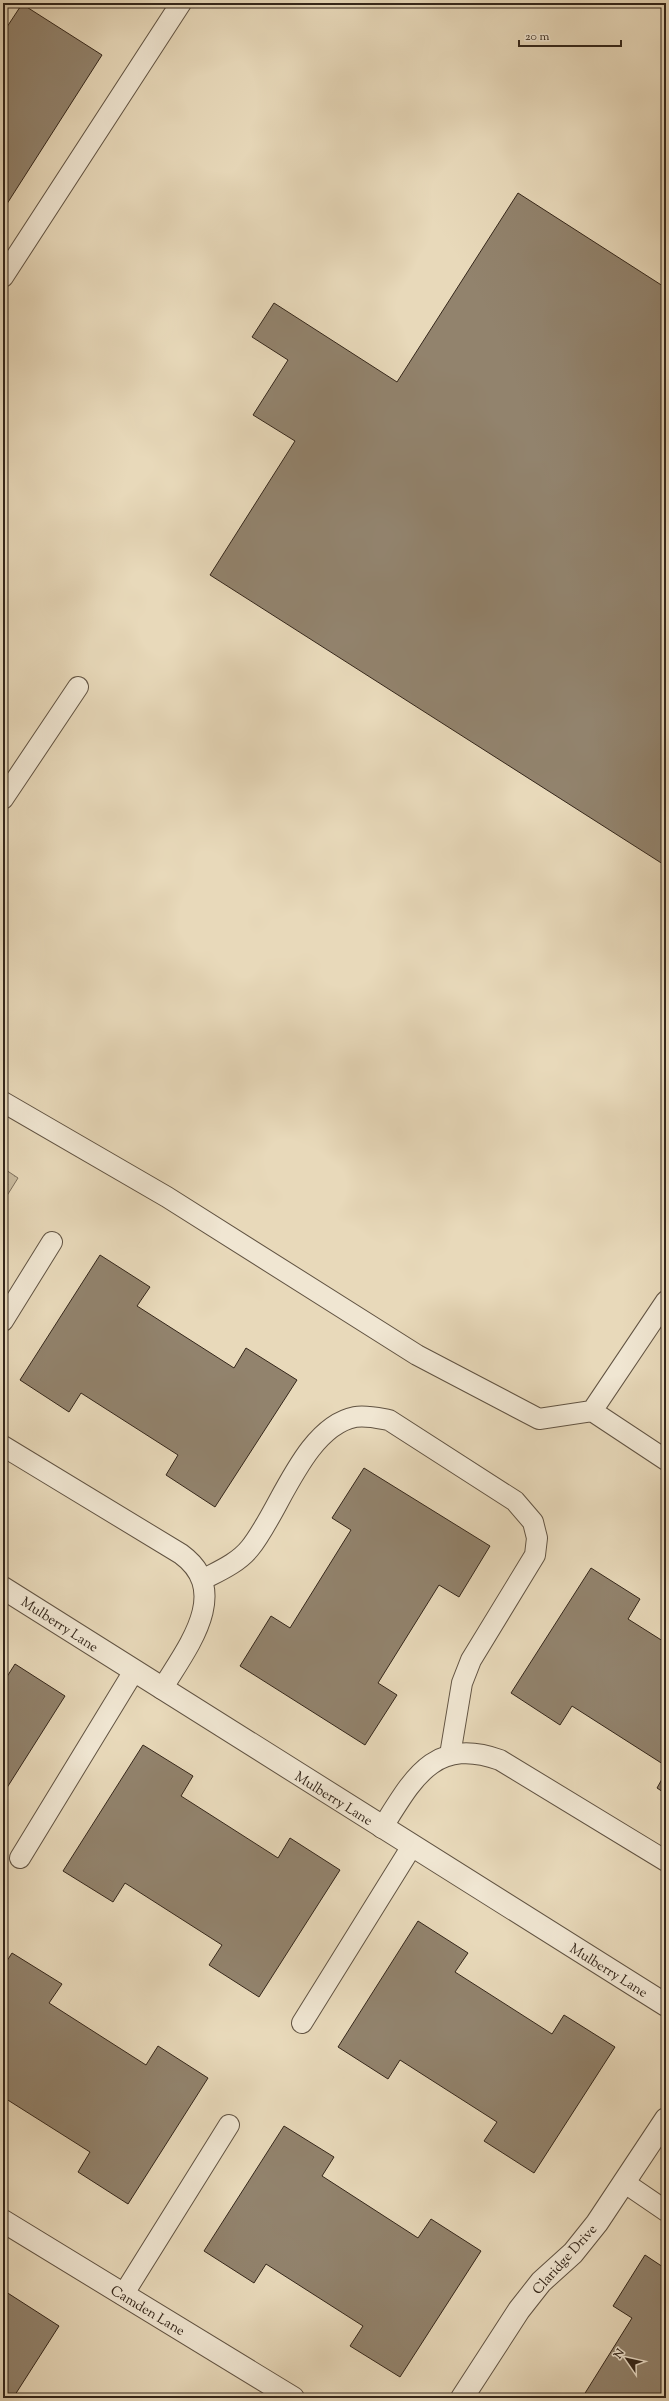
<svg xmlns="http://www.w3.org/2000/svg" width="669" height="2401" font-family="'Sorts Mill Goudy',serif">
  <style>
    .grass { fill: url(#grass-tufts); stroke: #7e705c }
    .building { fill: #92836d; stroke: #34261a }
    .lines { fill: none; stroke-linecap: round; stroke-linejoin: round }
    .service-casing { stroke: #615342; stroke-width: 22 }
    .minor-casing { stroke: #615342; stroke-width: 24 }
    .service { stroke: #f0e6d2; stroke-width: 20 }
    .minor { stroke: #f0e6d2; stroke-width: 22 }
    .labels { text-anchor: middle; stroke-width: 3; stroke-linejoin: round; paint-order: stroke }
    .street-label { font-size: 14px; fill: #34261a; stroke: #f0e6d2 }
  </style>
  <defs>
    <pattern id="grass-tufts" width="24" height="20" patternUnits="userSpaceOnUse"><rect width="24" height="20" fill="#c9bb9f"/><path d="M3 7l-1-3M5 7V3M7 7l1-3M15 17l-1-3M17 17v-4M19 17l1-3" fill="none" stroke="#a49881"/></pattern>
  </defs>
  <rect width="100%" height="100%" fill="#e8d9ba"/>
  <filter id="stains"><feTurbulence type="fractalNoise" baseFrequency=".005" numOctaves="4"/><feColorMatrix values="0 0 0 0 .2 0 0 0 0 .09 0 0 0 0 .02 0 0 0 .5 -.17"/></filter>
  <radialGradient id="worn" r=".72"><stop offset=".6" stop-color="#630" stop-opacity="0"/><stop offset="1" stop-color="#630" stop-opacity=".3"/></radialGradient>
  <path class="grass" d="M3 1168 18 1178 3 1202Z"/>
  <path class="building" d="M22 4 102 55 3 210V33Z
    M518 193 666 288V866L210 575 295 441 253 415 288 360 252 337 274 303 397 382Z
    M100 1255 150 1287 137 1306 234 1368 246 1348 297 1380 215 1507 166 1475 178 1455 81 1393 69 1412 20 1380Z
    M364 1468 490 1546 459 1597 439 1585 378 1683 397 1695 365 1745 240 1666 271 1616 290 1628 351 1530 332 1518Z
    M591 1568 640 1599 628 1619 666 1643V1766L572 1706 560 1725 511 1693Z
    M15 1664 65 1696 3 1794V1683Z
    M143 1745 193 1776 181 1796 278 1858 290 1838 340 1870 259 1997 209 1965 222 1945 125 1883 113 1902 63 1871Z
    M666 1772V1794L657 1788Z
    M418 1921 468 1953 455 1972 552 2034 564 2015 615 2047 534 2173 484 2141 497 2122 400 2060 388 2079 338 2047Z
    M12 1953 62 1984 49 2003 146 2065 158 2046 208 2078 128 2204 78 2172 90 2152 3 2097V1967Z
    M284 2126 334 2157 322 2176 418 2238 431 2219 481 2251 400 2377 350 2346 363 2326 266 2264 254 2283 204 2251Z
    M645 2255 666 2269V2398H582L632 2318 613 2306Z
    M3 2290 59 2326 13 2398H3Z"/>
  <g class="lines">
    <defs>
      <path id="service" d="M3 277 181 3
        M3 799 78 687
        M3 1102 167 1197 417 1355 539 1419 592 1411
        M666 1301 592 1411 666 1460
        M3 1321 52 1242
        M3 1446 181 1554C233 1592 186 1649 162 1689
        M202 1580C219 1571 238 1563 250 1548 279 1513 304 1427 355 1417 366 1415 378 1418 389 1420L515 1501 533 1522 537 1538 535 1555 471 1660 462 1683 450 1755
        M382 1828C413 1779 434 1736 500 1760L666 1861
        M20 1858 134 1671
        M302 2023 412 1846
        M625 2183 666 2211
        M123 2295 229 2125"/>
      <path id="minor" d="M3 1588 666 2005
        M3 2221 293 2398
        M462 2398 519 2310 541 2282 573 2253 597 2223 666 2119"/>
    </defs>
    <use href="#service" class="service-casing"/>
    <use href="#minor" class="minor-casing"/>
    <use href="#service" class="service"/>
    <use href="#minor" class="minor"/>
  </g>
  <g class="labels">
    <g class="street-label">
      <text transform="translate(60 1624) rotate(33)" y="5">Mulberry Lane</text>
      <text transform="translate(334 1798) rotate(32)" y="5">Mulberry Lane</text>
      <text transform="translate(609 1970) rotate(32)" y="5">Mulberry Lane</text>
      <text transform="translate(564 2259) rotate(-48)" y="5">Claridge Drive</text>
      <text transform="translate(148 2310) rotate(31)" y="5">Camden Lane</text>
    </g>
  </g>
  <rect width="669" height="2401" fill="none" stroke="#e8d9ba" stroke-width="16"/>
  <rect x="4" y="4" width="661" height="2393" fill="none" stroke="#34261a" stroke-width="2"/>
  <rect x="8" y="8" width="653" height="2385" fill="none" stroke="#34261a"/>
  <g transform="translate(627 2359) rotate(304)" stroke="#f0e6d2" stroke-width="3" paint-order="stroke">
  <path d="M0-3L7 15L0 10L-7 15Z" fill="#34261a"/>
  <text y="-6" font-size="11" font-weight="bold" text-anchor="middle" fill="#34261a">N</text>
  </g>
  <path d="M519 40v6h102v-6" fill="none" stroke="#34261a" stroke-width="2"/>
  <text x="525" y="40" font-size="12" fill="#34261a" stroke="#f0e6d2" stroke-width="3" paint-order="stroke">20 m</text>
  <rect width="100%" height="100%" filter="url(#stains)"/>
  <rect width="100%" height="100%" fill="url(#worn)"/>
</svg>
